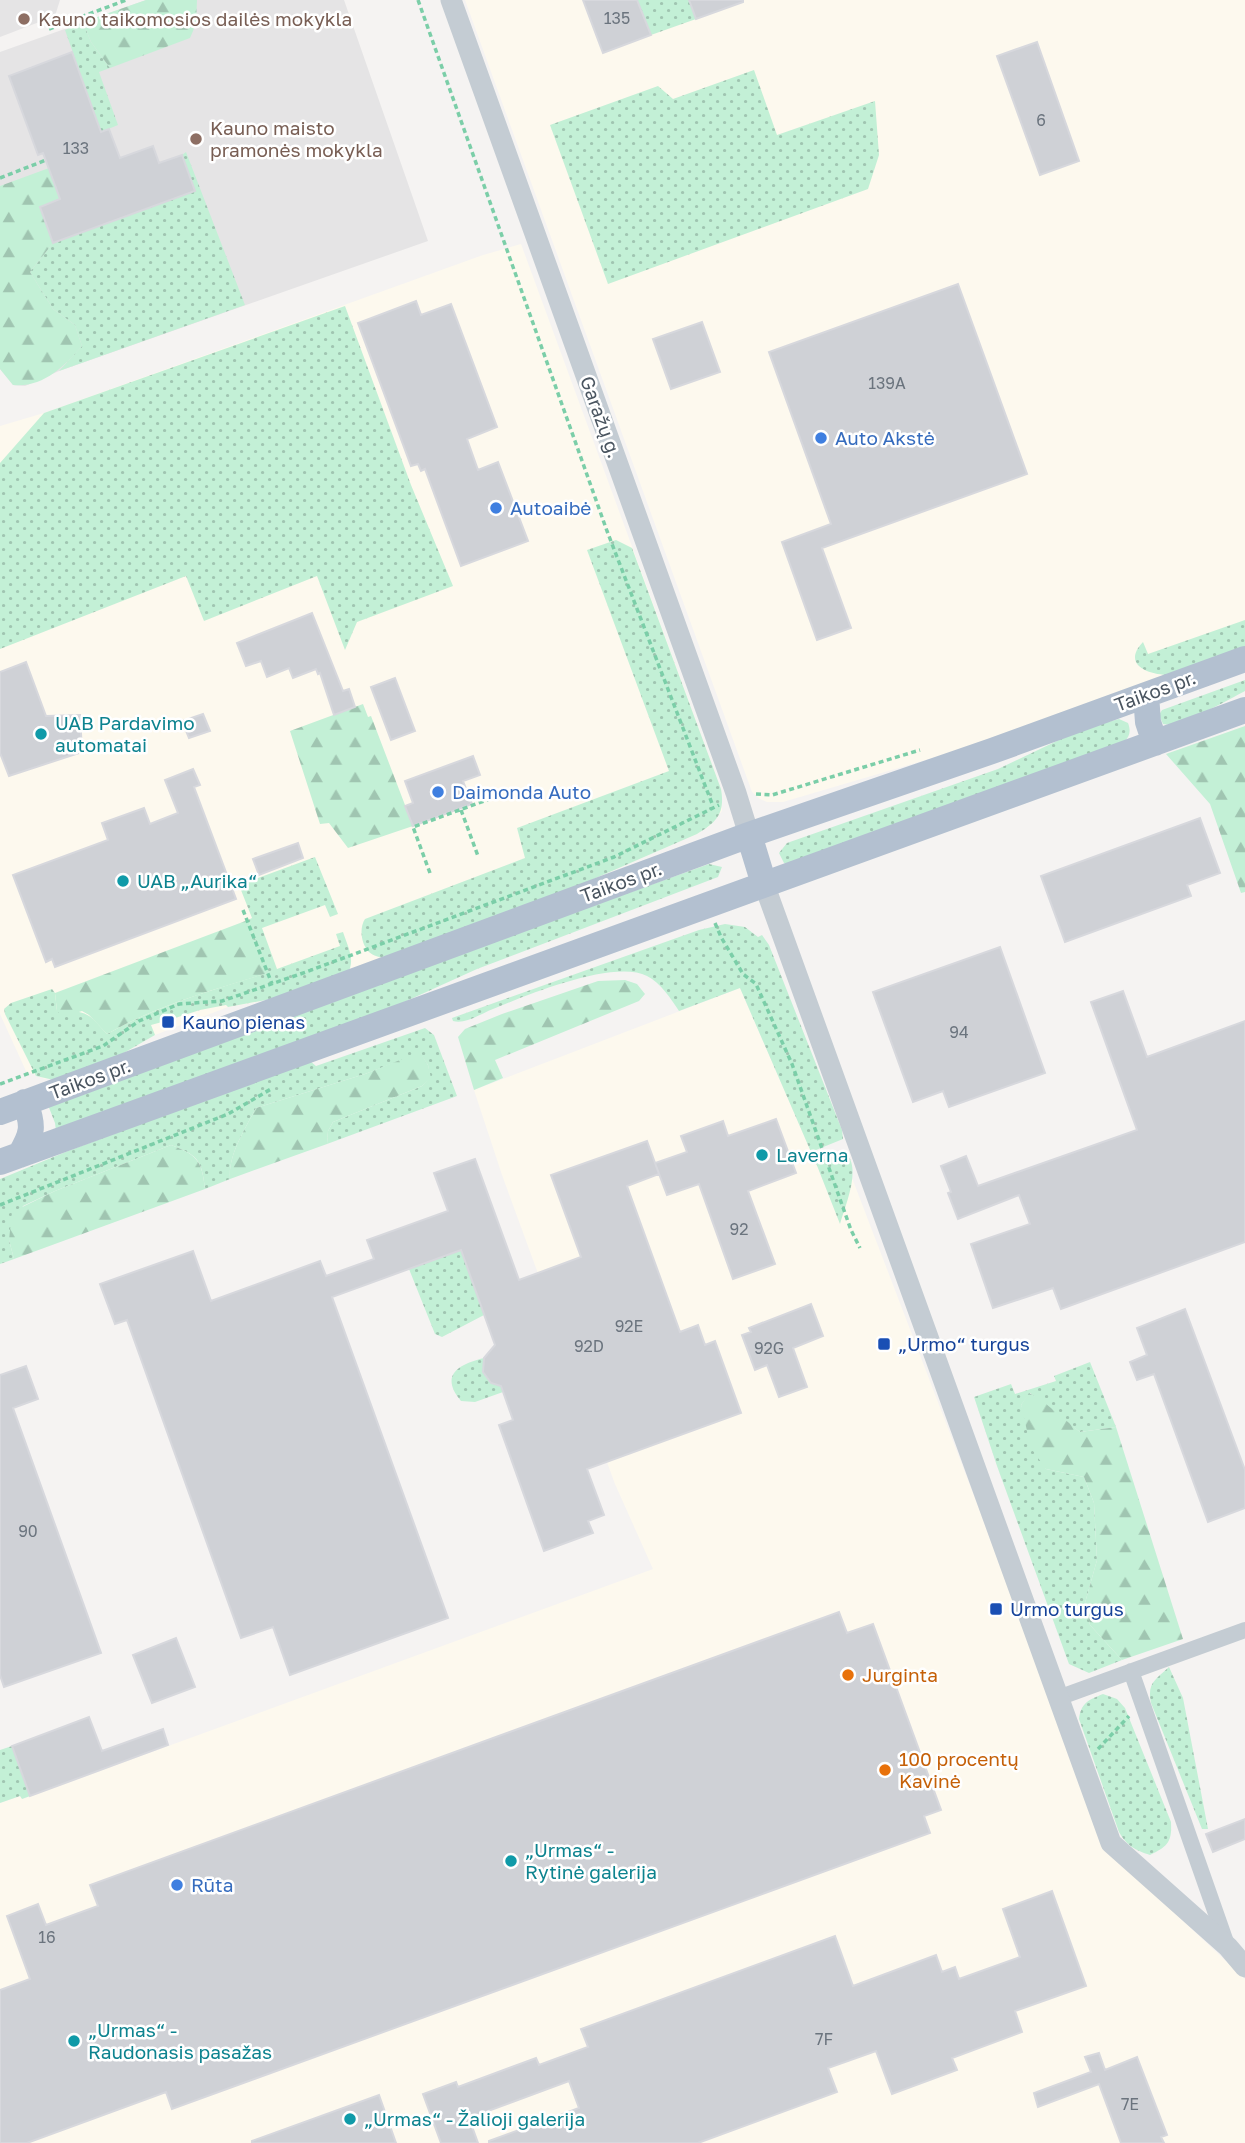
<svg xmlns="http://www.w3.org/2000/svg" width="1245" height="2143" font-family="'Golos Text',sans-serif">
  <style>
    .commercial { fill: #fdf9ee }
    .education { fill: #e5e4e5 }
    .grass { fill: url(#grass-dots) }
    .forest { fill: url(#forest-firs) }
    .building { fill: #cfd1d6; stroke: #d7d8dd; stroke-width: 2 }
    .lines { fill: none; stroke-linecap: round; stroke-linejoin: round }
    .path { stroke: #7bcea8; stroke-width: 3.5; stroke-dasharray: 5 3.5; stroke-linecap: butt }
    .minor { stroke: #c4ccd3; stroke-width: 16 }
    .tertiary { stroke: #c4ccd3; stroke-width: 21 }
    .primary { stroke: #b3c0d0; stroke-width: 26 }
    .education-dot { fill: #8d6e63; stroke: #fff; stroke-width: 2.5 }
    .shop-dot { fill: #3f7fe0; stroke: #fff; stroke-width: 2.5 }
    .culture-dot { fill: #0f9aa8; stroke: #fff; stroke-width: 2.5 }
    .transit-dot { fill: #1a4fb4; stroke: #fff; stroke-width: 2.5 }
    .food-dot { fill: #e8710a; stroke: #fff; stroke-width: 2.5 }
    .labels { text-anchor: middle; stroke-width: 5; stroke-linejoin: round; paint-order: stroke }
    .number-label { font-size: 16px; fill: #6b747e }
    .education-label { font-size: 19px; fill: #785e54; stroke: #fff; text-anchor: start }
    .street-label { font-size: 19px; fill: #4a5560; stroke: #fff }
    .shop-label { font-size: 19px; fill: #366cbe; stroke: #fff; text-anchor: start }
    .culture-label { font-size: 19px; fill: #0d838f; stroke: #fff; text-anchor: start }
    .transit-label { font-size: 19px; fill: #164399; stroke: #fff; text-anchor: start }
    .food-label { font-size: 19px; fill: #c56008; stroke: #fff; text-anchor: start }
  </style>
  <defs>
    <pattern id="grass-dots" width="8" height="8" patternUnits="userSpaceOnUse" patternTransform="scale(1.75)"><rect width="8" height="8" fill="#c3f0d6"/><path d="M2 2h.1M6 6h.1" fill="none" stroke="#a0c5b1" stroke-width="1.8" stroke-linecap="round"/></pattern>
    <pattern id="forest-firs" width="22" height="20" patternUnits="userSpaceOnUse" patternTransform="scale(1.75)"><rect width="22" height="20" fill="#c3f0d6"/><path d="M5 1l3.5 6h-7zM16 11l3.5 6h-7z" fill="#a0c5b1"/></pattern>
  </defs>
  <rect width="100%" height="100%" fill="#f5f3f2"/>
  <path class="commercial" d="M465 0H1245V648L946 754 783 802H767L760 799 752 792Z
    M521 244 721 789 722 811 710 826 697 834 543 901 257 1002 228 1007 155 1035 122 1054 45 1079 26 1071 0 1014V426L44 413 483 255Z
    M740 988 816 1163 840 1223 852 1178 979 1509 1103 1846 1245 1979V2143H0V1803L21 1796 23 1799 653 1569 615 1484 502 1175 474 1090Z"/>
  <path class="education" d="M0 0H60L55 16 0 37Z
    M146 0H344L428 241 59 371 25 386 13 385 0 369V52Z"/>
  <path class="grass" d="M637 0H689L696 19 651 35Z
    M83 22 91 42 110 68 99 72 118 125 101 132 65 30Z
    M754 70 777 135 875 101 879 155 868 189 608 284 550 125 658 86 673 99Z
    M186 152 245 305 59 371 82 346 75 325 53 309 30 272 53 243 195 191 182 155Z
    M345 306 411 485 453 586 357 622 345 650 317 576 204 621 186 576 0 649V463L44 413Z
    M616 540 632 548 721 789C725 812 718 822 697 834L543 901 386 959C380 957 373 956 369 952 361 944 359 928 365 919L525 858 517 828 669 771 587 550Z
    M1245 620V648L1169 675C1149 675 1121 665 1143 642L1148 654Z
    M1245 680V691C1228 700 1179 728 1163 724L1159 715 1162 710Z
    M1119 719 1128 723C1131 731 1130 736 1124 742L789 864 784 863 779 853 787 843 998 769 1082 729Z
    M315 857 338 914 330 917 325 905 262 928 277 969 340 946 336 934 343 932C348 947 356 961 347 974L282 997 228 1007 226 1005 200 1010 175 1018 174 1014 161 1018 162 1022 151 1025 155 1035 122 1054 54 1080 36 1076 5 1014 4 1009 11 1003 52 989 55 993 57 1011C88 1011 87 1012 107 1034 158 1005 212 990 267 973L248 920 252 918 239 885Z
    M709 864 722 867 718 877 477 969 391 1008 56 1131 55 1123 48 1105 393 977Z
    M725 924 745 927 758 937 762 935 769 945 842 1130 843 1139 811 1152 740 988 679 1011C671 999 661 983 647 976 614 959 527 995 493 1009 482 1013 465 1025 453 1021L452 1018 699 930Z
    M425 1028 434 1035 457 1096 327 1144 328 1131 333 1122 422 1086 430 1078 428 1065 420 1053 365 1074 256 1108C245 1129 228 1155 230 1179L205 1189C202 1159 197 1155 171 1145L55 1191 23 1206 9 1240 14 1259 0 1264V1179L68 1151 310 1061 316 1066Z
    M844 1153 847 1154C861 1171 845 1205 840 1224L816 1163Z
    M461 1250 484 1315 442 1337 435 1334 409 1269Z
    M484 1358 491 1383 501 1386 503 1392 475 1402 461 1401C439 1375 459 1364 484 1358Z
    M1090 1362 1116 1427 1080 1432 1030 1393 1021 1405 1046 1469 1084 1477 1094 1503 1097 1560 1085 1603 1090 1625 1122 1660 1089 1673 1069 1664 997 1466 974 1397 1011 1384 1015 1394 1056 1381 1054 1376Z
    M1169 1667 1183 1698 1208 1829H1202L1151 1703C1147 1683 1155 1680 1169 1667Z
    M1103 1694 1117 1699 1125 1708 1171 1822C1172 1842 1168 1846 1150 1855 1135 1850 1127 1846 1119 1832L1079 1719C1081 1703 1088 1700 1103 1694Z
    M12 1746 30 1796 22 1799 20 1796 0 1803V1750Z"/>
  <path class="forest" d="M146 0H197L196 24 190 38 110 68 91 42 83 22Z
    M49 168 60 199 40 207 53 243 30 272 53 309 75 325 82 346C64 367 42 388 13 385L0 369V186Z
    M363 704 368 717 371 716 413 826 348 848 329 823 320 824 290 731Z
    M1245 726V892L1241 893 1210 804 1166 754Z
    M248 920 268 973C212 990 158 1005 107 1034L89 1015 82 1011 63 1017 57 1011 55 993Z
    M625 980 637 984 645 994 639 1001 495 1060 503 1078 474 1090 458 1037 465 1029 502 1014 598 981Z
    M420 1052 428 1065 431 1078 422 1086 333 1122 328 1131 327 1144 230 1179C228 1155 245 1129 256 1108L365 1074Z
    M171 1145C197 1155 202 1160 205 1189L14 1259 9 1240 12 1212 55 1191Z
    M1029 1393 1040 1399 1080 1432 1116 1427 1183 1639 1122 1660 1090 1625 1085 1603 1097 1560 1094 1503 1084 1477 1046 1469 1031 1448 1021 1405Z"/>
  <path class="building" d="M583 0H637L651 35 603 53Z
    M689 0H743V2L696 19Z
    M1037 42 1079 161 1040 175 997 56Z
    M72 52 101 132 109 129 120 158 153 146 159 163 182 155 195 191 53 243 40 207 60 199 43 153 38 155 9 76Z
    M958 284 1027 474 822 548 851 628 817 640 782 542 831 524 769 352Z
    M416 301 421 315 451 304 497 427 467 439 478 470 498 462 528 541 461 566 425 469 421 471 418 464 411 466 358 323Z
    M702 322 720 372 671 389 653 339Z
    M312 613 343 691 349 689 355 707 334 715 320 673 318 674 316 669 293 678 289 668 267 677 261 661 246 666 237 643Z
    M26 662 46 716 80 715 82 752 9 776 0 753V672Z
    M395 678 415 731 391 740 371 687Z
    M203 714 210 731 189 738 182 721Z
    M473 756 480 775 463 781 472 804 413 826 405 806 413 803 405 781Z
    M193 769 200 785 194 787 236 899 55 967 52 959 46 962 13 875 108 840 102 823 144 808 150 824 178 813 165 780Z
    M1200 818 1220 873 1187 885 1191 896 1065 942 1041 876Z
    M298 843 303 858 259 875 253 859Z
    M1000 947 1045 1073 949 1107 943 1091 913 1102 873 992Z
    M1123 991 1147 1057 1245 1021V1242L1061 1309 1053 1288 993 1308 971 1244 1030 1224 1019 1195 958 1219 948 1193 951 1192 941 1166 966 1156 978 1186 1137 1130 1091 1002Z
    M776 1119 796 1173 748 1191 775 1264 733 1279 699 1184 667 1195 655 1163 687 1152 681 1136 723 1121 728 1136Z
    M647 1141 659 1174 627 1186 680 1332 698 1325 705 1345 715 1341 741 1413 587 1469 604 1515 588 1521 593 1533 544 1551 499 1425 513 1420 501 1386 491 1383 483 1372 484 1358 495 1345 461 1250 332 1297 448 1618 290 1675 273 1627 241 1638 127 1320 115 1324 100 1284 193 1251 211 1301 320 1261 326 1276 374 1259 367 1240 448 1211 434 1173 475 1159 519 1280 581 1257 551 1175Z
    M811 1304 823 1336 793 1348 807 1387 779 1397 767 1365 755 1370 742 1335 751 1332 749 1328Z
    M1185 1309 1245 1470V1508L1208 1522 1154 1374 1137 1380 1130 1362 1147 1355 1137 1328Z
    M26 1366 38 1399 13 1408 101 1653 4 1687 0 1675V1375Z
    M839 1612 847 1633 873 1624 941 1810 924 1816 930 1833 172 2109 166 2092 27 2143H0V1990L30 1979 7 1916 38 1904 46 1925 98 1906 90 1885Z
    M176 1638 195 1687 152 1703 133 1655Z
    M89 1717 102 1751 163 1729 168 1745 30 1796 12 1746Z
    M1245 1819V1839L1213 1852 1206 1834Z
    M1052 1891 1086 1986 1015 2011 1022 2032 952 2058 957 2070 892 2094 876 2051 828 2068 837 2092 698 2143H489V2141L579 2108 569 2081 469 2118 478 2143H441L423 2094 456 2082 458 2087 536 2058 539 2065 588 2047 581 2029 835 1936 853 1986 936 1955 942 1972 955 1967 959 1979 1020 1957 1003 1909Z
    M1099 2053 1105 2070 1137 2057 1167 2135 1161 2137 1164 2143H1121L1099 2084 1038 2107 1034 2093 1091 2072 1085 2057Z
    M379 2095 396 2143H252V2141Z"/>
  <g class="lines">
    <path class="path" d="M418 0 607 531 713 806
      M49 29 126 0
      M0 178 46 160
      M756 794 772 795 920 750
      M461 810 478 856
      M430 873 413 827 495 797
      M243 910 272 984
      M715 923 721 937 743 974 756 984 792 1064 851 1230 860 1248
      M0 1084 103 1046 139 1021 179 1004 222 1001 306 972 614 857 719 805
      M0 1205 228 1114 271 1089
      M1098 1749 1129 1716"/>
    <path class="minor" d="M1131 1671 1227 1945
      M1058 1698 1245 1630"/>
    <path class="tertiary" d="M451 0 736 793 749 835
      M764 884 1111 1843 1228 1947 1245 1967"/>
    <path class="primary" d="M1146 695 1148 722 1155 743
      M749 835 764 884
      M0 1112 749 835 992 751 1245 659
      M20 1155C33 1133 34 1126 25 1102
      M0 1162 1245 710"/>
  </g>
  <g class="education-dot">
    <circle cx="24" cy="19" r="7"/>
    <circle cx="196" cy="139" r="7"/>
  </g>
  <g class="shop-dot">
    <circle cx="821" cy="438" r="7"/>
    <circle cx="496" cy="508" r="7"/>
    <circle cx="438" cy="792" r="7"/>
    <circle cx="177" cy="1885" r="7"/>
  </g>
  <g class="culture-dot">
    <circle cx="41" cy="734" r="7"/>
    <circle cx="123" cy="881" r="7"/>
    <circle cx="762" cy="1155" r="7"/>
    <circle cx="511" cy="1861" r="7"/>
    <circle cx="74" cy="2041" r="7"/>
    <circle cx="350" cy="2119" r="7"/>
  </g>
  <g class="transit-dot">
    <rect x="161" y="1015" width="14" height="14" rx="3.5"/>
    <rect x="877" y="1337" width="14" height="14" rx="3.5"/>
    <rect x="989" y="1602" width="14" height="14" rx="3.5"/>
  </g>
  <g class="food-dot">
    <circle cx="848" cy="1675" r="7"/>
    <circle cx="885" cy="1770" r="7"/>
  </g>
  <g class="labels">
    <g class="number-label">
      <text x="617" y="24">135</text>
      <text x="1041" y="126">6</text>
      <text x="76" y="154">133</text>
      <text x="887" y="389">139A</text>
      <text x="959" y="1038">94</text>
      <text x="739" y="1235">92</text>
      <text x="629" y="1332">92E</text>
      <text x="589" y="1352">92D</text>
      <text x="769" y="1354">92G</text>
      <text x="28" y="1537">90</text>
      <text x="47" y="1943">16</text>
      <text x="824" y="2045">7F</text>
      <text x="1130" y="2110">7E</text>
    </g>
    <g class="education-label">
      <text x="38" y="26">Kauno taikomosios dailės mokykla</text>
      <text x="210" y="135">Kauno maisto<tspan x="210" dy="22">pramonės mokykla</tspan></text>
    </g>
    <g class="street-label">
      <text transform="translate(601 417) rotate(70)" y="7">Garažų g.</text>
      <text transform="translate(1155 691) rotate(-20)" y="7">Taikos pr.</text>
      <text transform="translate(621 882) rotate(-20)" y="7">Taikos pr.</text>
      <text transform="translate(90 1079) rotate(-20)" y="7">Taikos pr.</text>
    </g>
    <g class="shop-label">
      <text x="835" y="445">Auto Akstė</text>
      <text x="510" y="515">Autoaibė</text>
      <text x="452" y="799">Daimonda Auto</text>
      <text x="191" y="1892">Rūta</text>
    </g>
    <g class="culture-label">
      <text x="55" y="730">UAB Pardavimo<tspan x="55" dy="22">automatai</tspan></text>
      <text x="137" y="888">UAB „Aurika“</text>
      <text x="776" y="1162">Laverna</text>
      <text x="525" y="1857">„Urmas“ -<tspan x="525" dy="22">Rytinė galerija</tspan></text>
      <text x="88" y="2037">„Urmas“ -<tspan x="88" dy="22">Raudonasis pasažas</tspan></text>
      <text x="364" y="2126">„Urmas“ - Žalioji galerija</text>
    </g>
    <g class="transit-label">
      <text x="182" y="1029">Kauno pienas</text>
      <text x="898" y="1351">„Urmo“ turgus</text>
      <text x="1010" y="1616">Urmo turgus</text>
    </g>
    <g class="food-label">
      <text x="862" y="1682">Jurginta</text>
      <text x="899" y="1766">100 procentų<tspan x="899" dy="22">Kavinė</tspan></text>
    </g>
  </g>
</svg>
